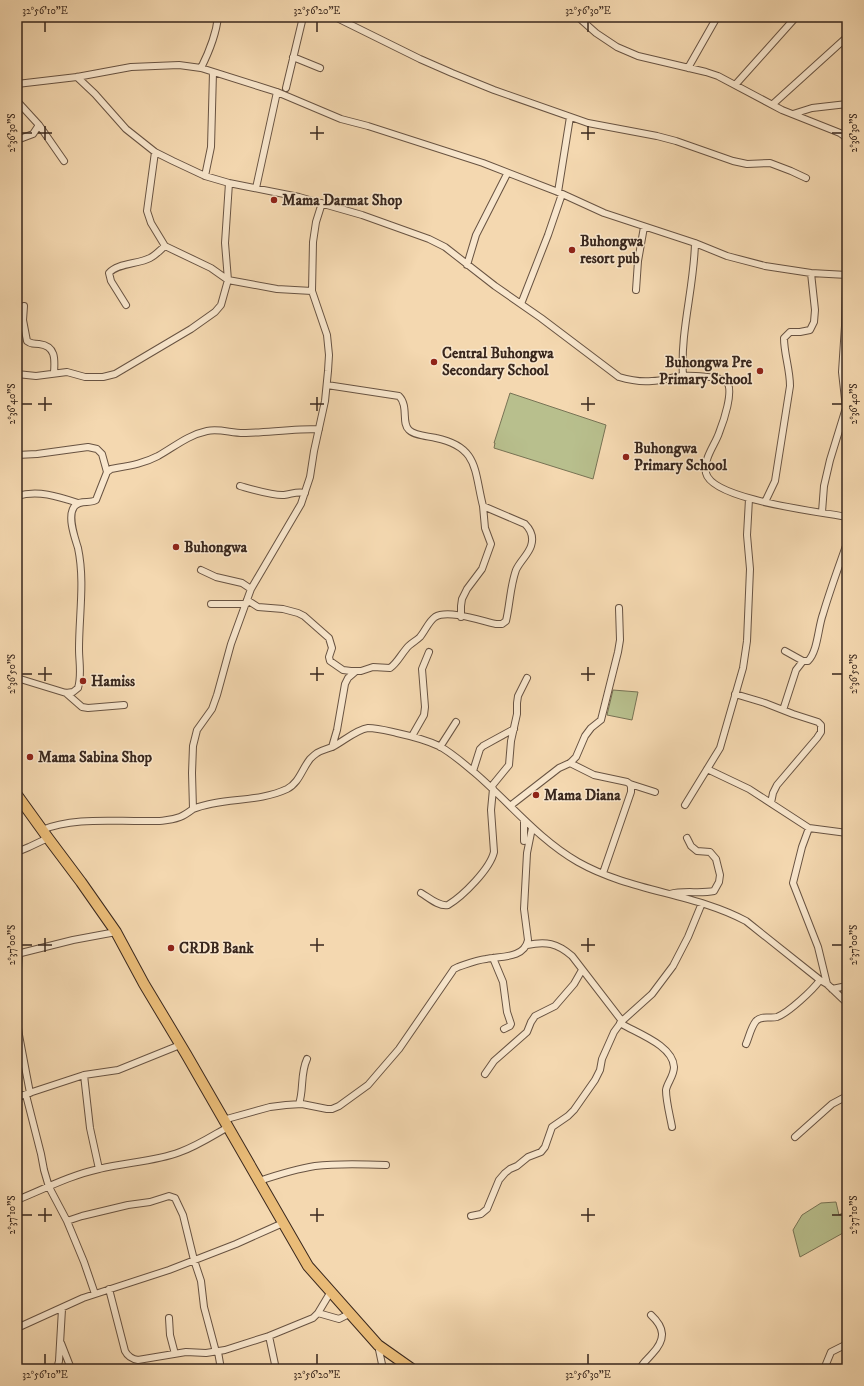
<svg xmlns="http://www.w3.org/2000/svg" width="864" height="1386" font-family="'IM FELL DW Pica',serif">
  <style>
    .green { fill: #b8bf8d; stroke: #787355 }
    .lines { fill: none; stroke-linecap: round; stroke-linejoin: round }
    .minor-casing { stroke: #685342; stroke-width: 8 }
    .trunk-casing { stroke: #39271d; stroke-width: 12 }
    .minor { stroke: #f8e6cc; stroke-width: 6 }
    .trunk { stroke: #eabc78; stroke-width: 10 }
    .ticks { fill: none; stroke: #39271d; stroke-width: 1.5 }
    .poi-dot { fill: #8f2418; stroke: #f8e6cc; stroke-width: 1.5 }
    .labels { text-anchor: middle; stroke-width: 3; stroke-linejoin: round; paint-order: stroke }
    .poi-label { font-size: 15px; font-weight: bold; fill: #39271d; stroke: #f8e6cc; text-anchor: start }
    .neatline { fill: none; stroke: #39271d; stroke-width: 1.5 }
    .ticks-label { font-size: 10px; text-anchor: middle; fill: #39271d }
  </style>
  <rect width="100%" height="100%" fill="#f4d8b0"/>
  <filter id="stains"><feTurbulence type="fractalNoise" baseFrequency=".005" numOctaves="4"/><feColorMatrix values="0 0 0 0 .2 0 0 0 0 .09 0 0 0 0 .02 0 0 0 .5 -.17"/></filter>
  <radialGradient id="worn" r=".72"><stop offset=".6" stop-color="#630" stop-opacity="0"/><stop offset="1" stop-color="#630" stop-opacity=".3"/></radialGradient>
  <path class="green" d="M510 393 606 425 593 479 494 448 495 443H494Z
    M613 690 638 692 632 720 607 715Z
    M836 1202 839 1215 847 1210V1237L843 1233 800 1257 793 1230 802 1215 821 1203Z"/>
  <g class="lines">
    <defs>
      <path id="minor" d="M335 17 420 59 452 73 494 90 588 123 657 136 676 141 733 161 747 164 770 163 791 171 806 178
        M578 17 596 33 617 47 638 56 706 72 718 76 782 110 840 133 847 138
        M293 57 320 68
        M201 68C209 52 216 35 218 17
        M688 68 717 17
        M77 77 95 94 126 129 155 152 173 161 205 176 229 183 299 197 362 215 429 239 445 247 495 286 541 318 619 377C629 380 641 382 652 381 662 381 672 377 682 376 689 375 722 377 726 381 735 389 723 423 719 433 715 445 703 459 706 473 712 500 822 512 847 517
        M17 84 77 77 131 67 179 65 201 68 277 92 341 119 368 126 483 163 558 192 604 213 695 243 727 256 765 266 811 273 847 275
        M736 84 796 17
        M286 88 303 17
        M17 101 39 125 64 161
        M773 104 847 37
        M793 114 812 108 847 104
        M17 140 33 134 39 125
        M155 152 147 211 151 223 165 246 211 268 228 280 277 289 312 291
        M205 176 211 147 213 72
        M256 188 277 92
        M558 192 570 117
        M467 265 476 235 507 174
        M636 290 638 261 644 227
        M521 304 548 235 562 194
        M126 305 111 281 109 273C117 263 139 264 150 258 156 255 160 250 165 246
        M24 306 23 320 27 341C31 344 34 344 39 344 56 346 55 359 54 373
        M17 374 36 376 67 372 85 377H103L115 374 191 329 215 312 221 305 228 280 225 243 229 183
        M683 376C680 331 694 288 695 243
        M17 455 37 454 88 447 97 449 102 454 107 472
        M240 486C251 489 274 496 284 495 292 494 297 491 305 493
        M17 496C38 490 57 496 78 503
        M765 502 775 481 790 386C790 369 784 354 784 338L790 332H800L810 330 814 322 815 310 811 273
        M822 512 824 486 830 460 846 408 842 372 845 326 846 276
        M201 570 216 577 242 583 251 589
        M247 600 258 607 283 609 298 613 304 616 329 638 332 648 329 657 330 661 343 670 351 671H361L373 667 390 668C397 663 400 656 406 649 409 644 416 641 420 637 425 631 429 621 435 617 448 609 482 621 496 624H502L506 621C510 604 510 587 516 570 520 561 528 555 531 546 534 537 531 530 525 524L483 506C474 471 479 447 436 438 428 436 415 436 409 430 401 423 409 406 399 396L327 385
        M211 604H246
        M461 617V606L462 599 467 589 482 569 491 544 485 528 483 506
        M785 651 803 661H808C818 651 818 627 823 614 830 590 839 566 847 543
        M17 678 66 693 73 692 78 688C82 675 79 662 79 649 79 615 85 581 78 548 75 538 67 517 74 507 79 499 90 504 96 500L107 472 111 469C127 466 143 464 158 456 174 447 188 435 207 431 220 428 233 434 246 433 270 432 295 429 319 429
        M66 693 82 707 88 708 124 705
        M735 694 765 703 793 714 818 722 821 725V732L817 738 777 785 773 793 771 803
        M784 707 796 670 803 661
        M412 736 424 715 425 707 422 669 429 652
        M332 747 337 730 345 684 348 678 355 672
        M440 747 456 722
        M570 763 594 775 627 782 630 784 631 787V792L603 873
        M707 769 749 789 809 828 847 833
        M473 771 480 749 483 746 514 729
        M630 784 655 792
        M491 787 509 765 511 741 517 714V703L518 696 527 678
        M685 805 720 748 743 668 747 641 750 569 747 535 749 499
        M510 806 559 768 570 763 576 757 585 736 591 728 601 720 618 652 620 640 619 608
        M193 809C223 797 257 803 287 789 299 783 302 769 310 759 312 757 314 755 317 753 322 750 327 749 332 747 343 742 355 730 368 728 378 728 388 731 397 733 411 736 426 740 439 746 452 753 463 763 475 773 510 803 538 839 578 862 631 892 694 893 746 921L820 980 827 984 847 1003
        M524 820V841
        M809 828 802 847 793 883 818 947 827 984
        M42 830C70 818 108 821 137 821 152 821 167 822 180 817 185 815 189 812 193 809L192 773 193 746 197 730 212 709 217 695 231 644 251 589 301 504 310 477 314 451 325 401 328 371 329 355 327 335 312 291 313 242 316 222 322 203
        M17 852 29 847 48 838
        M421 893C428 897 439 907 448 905 463 896 490 869 494 852L491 810 493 789
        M670 894C684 890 700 894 714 891L719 882 720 875 716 859 710 852 697 851 691 846 687 838
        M527 945C546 941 557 943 572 956L622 1021
        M17 954 73 940 116 932
        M493 958 503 982 507 1012 511 1024 510 1026 504 1029
        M17 985 19 953
        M832 989 847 986
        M17 1020 19 1035 30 1093
        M620 1023C636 1033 673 1045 674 1067 674 1076 667 1083 666 1090 666 1101 670 1116 672 1127
        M746 1044C749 1037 751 1027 756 1021 762 1015 770 1019 777 1017 788 1013 813 990 820 980
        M485 1074 494 1061 527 1032 531 1022 535 1016 555 1006 574 984 582 970
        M84 1075 90 1128 99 1169
        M26 1095 41 1154 44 1170 49 1187 67 1221 84 1262 95 1294
        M17 1097 84 1075 118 1070 180 1045
        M299 1104C304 1089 300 1074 307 1059
        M223 1120 270 1107 286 1105 302 1104 327 1109H332L339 1106 368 1085 380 1071 399 1049 454 969 458 967C467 964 476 960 486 959 500 956 524 959 528 940L524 909 527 853 532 828
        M795 1137 832 1104 847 1096
        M259 1181C277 1175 296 1169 315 1166 339 1163 363 1164 386 1165
        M17 1200C44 1189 71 1175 99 1169 126 1162 154 1162 180 1152 197 1146 212 1136 228 1127
        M471 1216 481 1214 487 1209 499 1180 505 1173 510 1169 517 1166 528 1157 541 1152 545 1147 552 1127 568 1116 574 1110 595 1080 600 1070 602 1059 614 1032 622 1021 652 994 673 966 688 937 702 903
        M67 1221 82 1216 128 1205 150 1202 169 1196 175 1198 183 1215 194 1260 201 1281 204 1307 216 1352
        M109 1289 125 1351C128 1357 132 1359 138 1360L186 1352 206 1353 225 1350 269 1336 313 1318 318 1313 330 1293
        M318 1313 339 1319 349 1314
        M169 1318 170 1335 175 1354
        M17 1328 83 1298 169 1270 236 1244 283 1223
        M269 1336 276 1369
        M61 1343 70 1366
        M378 1345 383 1369
        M218 1352 221 1369
        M57 1369 59 1361 62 1309
        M640 1369C643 1362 648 1359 652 1354 666 1339 665 1328 651 1315
        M824 1369 831 1352 847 1344"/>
      <path id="trunk" d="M17 795 48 838 81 882 116 932 144 984 186 1054 308 1266 378 1345 412 1369"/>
    </defs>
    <use href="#minor" class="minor-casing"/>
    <use href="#trunk" class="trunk-casing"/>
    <use href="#minor" class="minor"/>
    <use href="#trunk" class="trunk"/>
  </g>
  <path class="ticks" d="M45 22V32M317 22V32M588 22V32M45 126V140M317 126V140M588 126V140M22 133H32M38 133H52M310 133H324M581 133H595M832 133H842M45 397V411M317 397V411M588 397V411M22 404H32M38 404H52M310 404H324M581 404H595M832 404H842M45 667V681M317 667V681M588 667V681M22 674H32M38 674H52M310 674H324M581 674H595M832 674H842M45 938V952M317 938V952M588 938V952M22 945H32M38 945H52M310 945H324M581 945H595M832 945H842M45 1208V1222M317 1208V1222M588 1208V1222M22 1215H32M38 1215H52M310 1215H324M581 1215H595M832 1215H842M45 1354V1364M317 1354V1364M588 1354V1364"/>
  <g class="poi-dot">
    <circle cx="274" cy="200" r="4"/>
    <circle cx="572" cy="250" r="4"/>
    <circle cx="434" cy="362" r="4"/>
    <circle cx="760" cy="371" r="4"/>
    <circle cx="626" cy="457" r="4"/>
    <circle cx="176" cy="547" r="4"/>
    <circle cx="83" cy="681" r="4"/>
    <circle cx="30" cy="757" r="4"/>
    <circle cx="536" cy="795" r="4"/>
    <circle cx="171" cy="948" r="4"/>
  </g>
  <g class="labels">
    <g class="poi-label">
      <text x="282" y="205">Mama Darmat Shop</text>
      <text x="580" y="246">Buhongwa<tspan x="580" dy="17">resort pub</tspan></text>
      <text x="442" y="358">Central Buhongwa<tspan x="442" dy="17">Secondary School</tspan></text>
      <text x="752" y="367" text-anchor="end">Buhongwa Pre<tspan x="752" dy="17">Primary School</tspan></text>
      <text x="634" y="453">Buhongwa<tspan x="634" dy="17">Primary School</tspan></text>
      <text x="184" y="552">Buhongwa</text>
      <text x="91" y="686">Hamiss</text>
      <text x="38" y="762">Mama Sabina Shop</text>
      <text x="544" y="800">Mama Diana</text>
      <text x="179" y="953">CRDB Bank</text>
    </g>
  </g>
  <rect width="864" height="1386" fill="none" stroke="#f4d8b0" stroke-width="44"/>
  <rect x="22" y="22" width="820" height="1342" class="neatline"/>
  <g class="ticks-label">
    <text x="45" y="14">32°56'10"E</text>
    <text x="317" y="14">32°56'20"E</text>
    <text x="588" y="14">32°56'30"E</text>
    <text transform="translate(11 133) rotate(-90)" y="4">2°36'30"S</text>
    <text transform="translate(853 133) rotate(-90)" y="4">2°36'30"S</text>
    <text transform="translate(11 404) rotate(-90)" y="4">2°36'40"S</text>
    <text transform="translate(853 404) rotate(-90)" y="4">2°36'40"S</text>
    <text transform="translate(11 674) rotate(-90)" y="4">2°36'50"S</text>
    <text transform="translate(853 674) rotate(-90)" y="4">2°36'50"S</text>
    <text transform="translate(11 945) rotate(-90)" y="4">2°37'00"S</text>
    <text transform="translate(853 945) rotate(-90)" y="4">2°37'00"S</text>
    <text transform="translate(11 1215) rotate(-90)" y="4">2°37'10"S</text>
    <text transform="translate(853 1215) rotate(-90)" y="4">2°37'10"S</text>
    <text x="45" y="1378">32°56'10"E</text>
    <text x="317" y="1378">32°56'20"E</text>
    <text x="588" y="1378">32°56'30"E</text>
  </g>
  <rect width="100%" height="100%" filter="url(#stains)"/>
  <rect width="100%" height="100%" fill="url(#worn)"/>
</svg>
